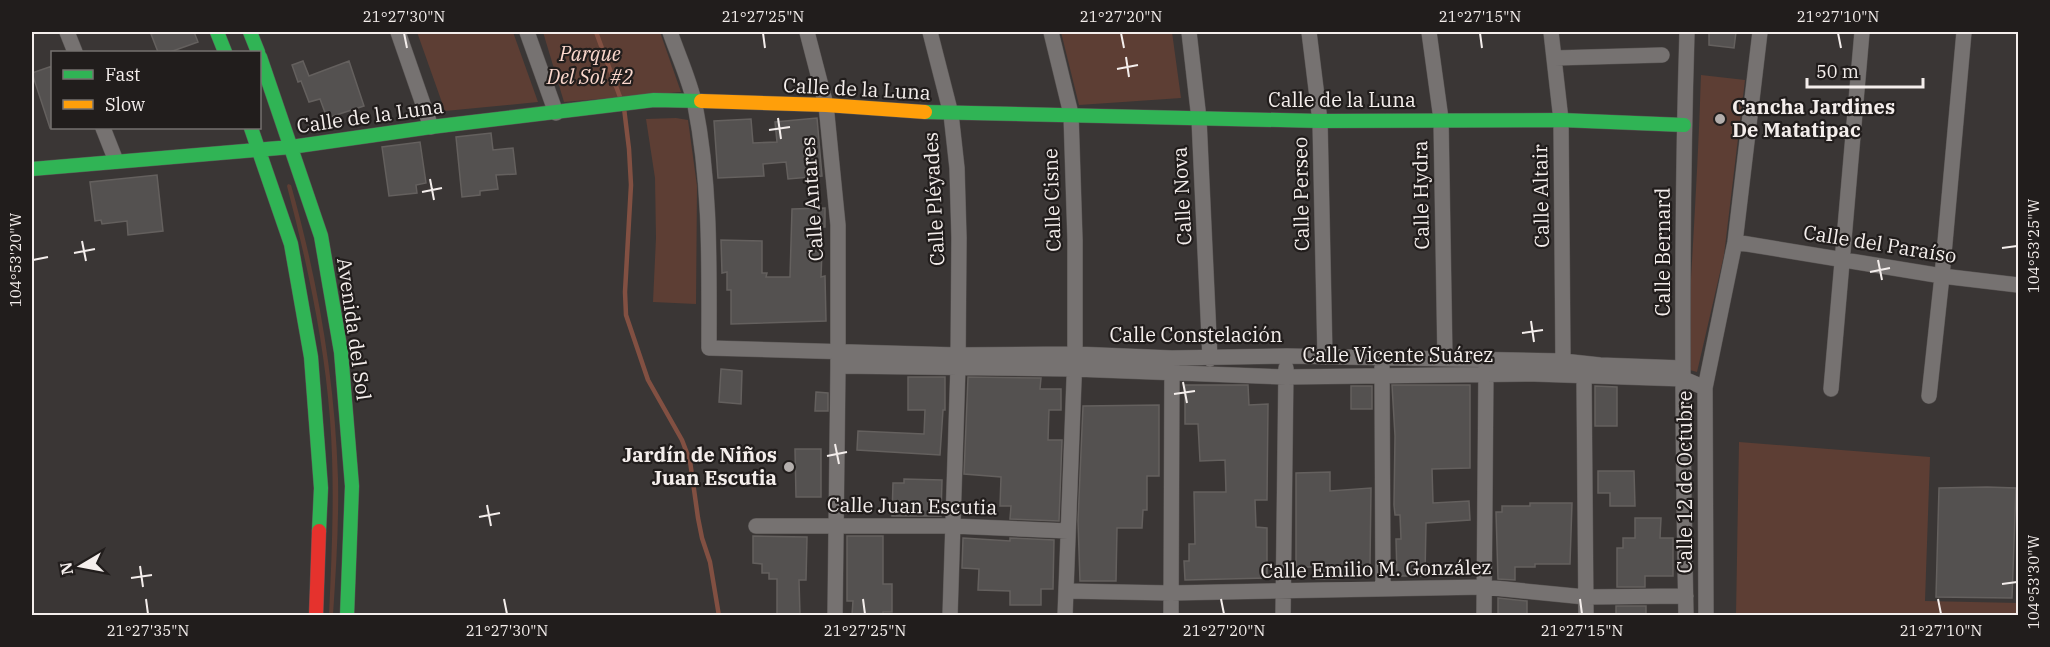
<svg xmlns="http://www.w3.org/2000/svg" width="2050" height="647" font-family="'IBM Plex Serif',serif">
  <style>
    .green { fill: #5d3e34 }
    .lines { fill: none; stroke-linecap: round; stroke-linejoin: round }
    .stream { stroke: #825042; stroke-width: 4.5 }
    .building { fill: #545150; stroke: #64605e; stroke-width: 1.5 }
    .street-casing { stroke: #585453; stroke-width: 16 }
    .fast-casing { stroke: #585453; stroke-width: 15 }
    .slow-casing { stroke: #585453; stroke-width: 15 }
    .jam-casing { stroke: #585453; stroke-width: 15 }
    .street { stroke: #767271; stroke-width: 15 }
    .fast { stroke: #30b455; stroke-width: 14 }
    .slow { stroke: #ff9f0a; stroke-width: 14 }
    .jam { stroke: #e5322d; stroke-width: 14 }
    .ticks { fill: none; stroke: #f4eeec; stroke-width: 2 }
    .poi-dot { fill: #b3aeac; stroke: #211d1c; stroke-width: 2 }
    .labels { text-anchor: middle; stroke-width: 4.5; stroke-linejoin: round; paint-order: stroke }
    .park-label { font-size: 20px; font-style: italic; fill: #fcd8cd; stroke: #211d1c }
    .street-label { font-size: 20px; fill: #f4eeec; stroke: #211d1c }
    .poi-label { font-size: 20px; font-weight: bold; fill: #f4eeec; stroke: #211d1c; text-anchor: start }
    .neatline { fill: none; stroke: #f4eeec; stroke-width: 2 }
    .ticks-label { font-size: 15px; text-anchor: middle; fill: #f4eeec }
  </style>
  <rect width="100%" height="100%" fill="#3a3635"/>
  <path class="green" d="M417 32H513L538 102 445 111Z
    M543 32H660L681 92 564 102Z
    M1061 32H1172L1181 98 1079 105Z
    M1701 75 1745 80 1724 255 1697 372 1686 369C1691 271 1698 173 1701 75Z
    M676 118 688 120 697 186 696 304 653 302 656 238 655 178 646 119Z
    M288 184 291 185C318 281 335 379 338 478 339 524 336 570 333 615H329C332 550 335 485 330 419 324 340 307 263 287 186Z
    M1739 442 1930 457 1925 601 2018 603V615L1881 616 1856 614V616L1736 615Z"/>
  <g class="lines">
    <path class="stream" d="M596 32 620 97
      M624 108 629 149 631 185 625 292 626 315 648 380 682 440 690 461 698 518 702 538 710 562 719 616"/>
  </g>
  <path class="building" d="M159 32H194L198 42 170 52H158L151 34Z
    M1709 32H1736L1734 48 1709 45Z
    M303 61 309 76 349 61 364 106 327 118 320 99 309 102 301 81 298 82 292 65Z
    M52 66V127L50 128 32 73Z
    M817 118 822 176 788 179 786 162 763 164 764 176 718 178 714 121 751 119 753 143 777 142 775 122Z
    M491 133 493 150 513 148 516 174 496 175 498 189 480 191V195L462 197 456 137Z
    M420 142 426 183 416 185 417 193 389 196 382 147Z
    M157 175 163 231 128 235 127 221 102 224 101 220 95 221 90 182Z
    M825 208V227H812L811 251H822L821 277 825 276 826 321 731 324V290H727V272L722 273 721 240 762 241V273H767L766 277H790L792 209Z
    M721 369 742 371 741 404 719 402Z
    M908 377H945V410H943L940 455 857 450 858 431 924 434 925 410H908Z
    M968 377 1041 378 1040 389H1061V410H1049L1048 440H1062L1059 521 1010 519 1011 506H1000L1001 477 964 474Z
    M1185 385H1248L1249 405 1268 404 1267 500H1255L1256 527 1267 528V578L1185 580 1184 561H1189V544H1195L1194 492H1226L1225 460 1200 461 1198 424H1185Z
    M1392 385H1470V468L1432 469 1433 503 1469 501 1470 520 1426 523 1425 576H1397L1396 539H1401L1400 515H1395L1394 505 1395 436Z
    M1351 386H1372V409H1351Z
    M1595 386 1617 387V426H1595Z
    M816 392 828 393V411H815Z
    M1159 405V476H1147V510H1143L1142 528H1117L1116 581H1080L1078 521 1083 406Z
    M795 449H821V497H796Z
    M1598 471H1634L1635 506H1610V493H1598Z
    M1330 472V491L1371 488 1370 566 1362 567V569H1353V578L1316 579 1315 567H1296V473Z
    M904 479 942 480 941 516H892L893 483H904Z
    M1987 487 2016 488 2012 598 1936 597 1939 488Z
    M1530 503H1572L1570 564H1535V567H1515V580L1498 579 1496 512H1502V506H1530Z
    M1635 518H1661L1660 538H1673V576H1645V587H1617V548H1623V538H1635Z
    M753 536 807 537 806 580H799L800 615H777V579H769V573H762V564L753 563Z
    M847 536H883V584H892V612H883V615H852L853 601H847Z
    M963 538 1010 541V538L1054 540 1053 589H1041V605H1010V591L978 590 979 569 962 568Z
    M1498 598 1527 601V615H1498Z
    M1616 606H1646V615H1616Z"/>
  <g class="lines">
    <defs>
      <path id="street" d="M67 32 75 52
        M398 32 431 127
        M527 32 556 113
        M670 32C678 55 690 81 695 105 711 186 709 266 709 348L958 355 1075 354 1172 358 1287 356 1563 361 1600 365 1683 368
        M807 32 826 105 838 225V366L835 616
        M930 32 951 114 957 168 959 238 958 366 950 616
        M1051 32 1071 114 1075 240V354L1065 616
        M1189 32 1199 119 1210 359
        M1309 32 1320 121 1325 357
        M1429 32 1441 119 1445 359
        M1551 32 1561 120 1563 361
        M1555 58 1662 55
        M103 128 116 161
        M1735 242 1942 276 2018 285
        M838 366 1073 369 1286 377 1534 374 1684 379 1705 388
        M1382 367 1383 589
        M1584 376 1586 616
        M1831 389 1862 32
        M1929 396 1942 276 1964 32
        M756 526H952L1068 531
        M1066 591 1171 593 1484 587 1585 597 1686 596
        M1171 616 1172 364
        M1283 616 1286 368
        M1484 616 1486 367
        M1686 616C1682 421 1681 226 1687 32
        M1706 616 1705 388 1735 242 1760 32"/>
      <path id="fast" d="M217 32 225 52
        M250 32 258 52
        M260 57 321 236 341 352 352 486 347 616
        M925 112 1320 121 1561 120 1684 125
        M251 128 291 244 311 357 321 488 319 531
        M32 169 291 147 431 127 654 100 701 101"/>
      <path id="slow" d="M701 101 826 105 925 112"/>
      <path id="jam" d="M316 616 319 531"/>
    </defs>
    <use href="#street" class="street-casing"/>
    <use href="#fast" class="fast-casing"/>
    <use href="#slow" class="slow-casing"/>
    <use href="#jam" class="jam-casing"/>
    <use href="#street" class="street"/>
    <use href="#fast" class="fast"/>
    <use href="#slow" class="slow"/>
    <use href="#jam" class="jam"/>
  </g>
  <path class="ticks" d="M404 33 407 48M763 33 765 48M1121 33 1124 48M1480 33 1482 48M1838 33 1841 48M1126 57 1129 77M1117 69 1138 65M778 118 781 139M769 130 790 127M430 179 434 200M422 192 442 188M82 241 86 261M2002 248 2017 246M74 253 95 249M33 260 48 257M1878 260 1882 280M1870 272 1890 268M1531 321 1534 342M1522 333 1543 330M1183 382 1187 403M1174 394 1195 391M835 444 839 464M827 456 847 452M487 505 491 526M479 517 500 513M140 566 143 587M131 578 152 575M2002 584 2017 582M146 599 148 614M504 599 507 614M863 599 865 614M1221 599 1224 614M1580 599 1582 614M1938 599 1941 614"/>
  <g class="poi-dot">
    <circle cx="1720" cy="119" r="6"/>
    <circle cx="789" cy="467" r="6"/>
  </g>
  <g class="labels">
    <g class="park-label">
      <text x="590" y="61">Parque<tspan x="590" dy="23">Del Sol #2</tspan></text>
    </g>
    <g class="street-label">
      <text transform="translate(857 89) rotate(3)" y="7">Calle de la Luna</text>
      <text x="1342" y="107">Calle de la Luna</text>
      <text transform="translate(370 116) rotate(-8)" y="7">Calle de la Luna</text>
      <text transform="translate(1301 194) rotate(-91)" y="7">Calle Perseo</text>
      <text transform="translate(1421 195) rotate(-91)" y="7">Calle Hydra</text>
      <text transform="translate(1182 196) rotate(-93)" y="7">Calle Nova</text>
      <text transform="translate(1541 196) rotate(-91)" y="7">Calle Altair</text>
      <text transform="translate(812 199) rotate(-94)" y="7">Calle Antares</text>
      <text transform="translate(934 199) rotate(-93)" y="7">Calle Pléyades</text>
      <text transform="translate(1052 200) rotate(-92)" y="7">Calle Cisne</text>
      <text transform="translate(1880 244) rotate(9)" y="7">Calle del Paraíso</text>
      <text transform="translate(1663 252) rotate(-90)" y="7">Calle Bernard</text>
      <text transform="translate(354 329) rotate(82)" y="7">Avenida del Sol</text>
      <text x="1196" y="342">Calle Constelación</text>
      <text x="1398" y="362">Calle Vicente Suárez</text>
      <text transform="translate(1685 482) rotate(-90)" y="7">Calle 12 de Octubre</text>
      <text transform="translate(912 506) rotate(1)" y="7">Calle Juan Escutia</text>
      <text transform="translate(1376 569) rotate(-1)" y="7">Calle Emilio M. González</text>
    </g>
    <g class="poi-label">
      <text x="1732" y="114">Cancha Jardines<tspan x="1732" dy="23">De Matatipac</tspan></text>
      <text x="777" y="462" text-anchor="end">Jardín de Niños<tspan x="777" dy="23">Juan Escutia</tspan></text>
    </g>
  </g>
  <rect width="2050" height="647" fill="none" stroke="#211d1c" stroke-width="66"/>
  <rect x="51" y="51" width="210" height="78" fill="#211d1c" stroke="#75716f" stroke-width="1.5"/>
  <rect x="63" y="70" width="30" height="9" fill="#30b455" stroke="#75716f" stroke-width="1.5"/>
  <text x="105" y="81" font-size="18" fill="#f4eeec">Fast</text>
  <rect x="63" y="100" width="30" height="9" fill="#ff9f0a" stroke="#75716f" stroke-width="1.5"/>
  <text x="105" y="111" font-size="18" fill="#f4eeec">Slow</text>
  <g transform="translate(81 566) rotate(260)" stroke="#211d1c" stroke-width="4.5" paint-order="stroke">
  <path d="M0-4.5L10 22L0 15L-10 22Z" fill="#f4eeec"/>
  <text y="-9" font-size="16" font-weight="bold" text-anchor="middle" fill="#f4eeec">N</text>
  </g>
  <path d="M1807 78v9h116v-9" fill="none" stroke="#f4eeec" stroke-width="3"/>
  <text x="1816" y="78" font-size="18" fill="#f4eeec" stroke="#211d1c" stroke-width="4.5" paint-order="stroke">50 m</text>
  <rect x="33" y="33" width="1984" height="581" class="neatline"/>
  <g class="ticks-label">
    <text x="404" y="22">21°27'30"N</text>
    <text x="763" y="22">21°27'25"N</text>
    <text x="1121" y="22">21°27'20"N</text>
    <text x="1480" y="22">21°27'15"N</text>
    <text x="1838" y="22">21°27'10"N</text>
    <text transform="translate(2034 246) rotate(-90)" y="5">104°53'25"W</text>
    <text transform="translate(16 260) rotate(-90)" y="5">104°53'20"W</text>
    <text transform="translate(2034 582) rotate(-90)" y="5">104°53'30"W</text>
    <text x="148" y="636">21°27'35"N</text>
    <text x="507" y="636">21°27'30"N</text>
    <text x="865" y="636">21°27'25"N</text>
    <text x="1224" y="636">21°27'20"N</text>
    <text x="1582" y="636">21°27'15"N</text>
    <text x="1941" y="636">21°27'10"N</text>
  </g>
</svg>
